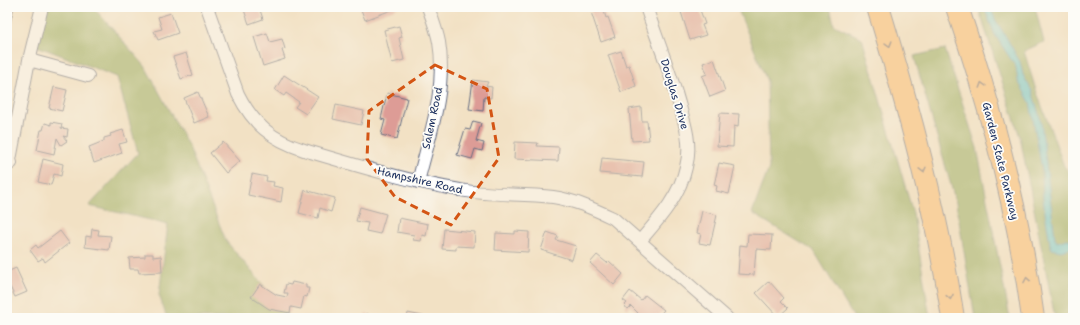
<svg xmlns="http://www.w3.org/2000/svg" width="1080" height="325" font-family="'Shantell Sans',sans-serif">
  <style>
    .forest { fill: #93ac5e; stroke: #576e5e }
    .water { fill: #5bc7d3; stroke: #3b7b98 }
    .building { fill: #dd9c96 }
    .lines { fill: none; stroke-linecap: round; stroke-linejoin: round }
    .street-casing { stroke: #666d82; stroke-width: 14 }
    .highway-casing { stroke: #666d82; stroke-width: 24 }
    .street { stroke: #fff; stroke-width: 12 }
    .highway { stroke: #febc70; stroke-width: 22 }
    .oneway { stroke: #816e66 }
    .marked { fill: none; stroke: #d45514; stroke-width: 3; stroke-dasharray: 8 5; stroke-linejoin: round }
    .labels { text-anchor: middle; stroke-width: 3.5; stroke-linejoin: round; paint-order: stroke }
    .street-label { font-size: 11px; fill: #1b2f5e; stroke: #fdfcf7 }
  </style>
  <rect width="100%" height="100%" fill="#fdfcf7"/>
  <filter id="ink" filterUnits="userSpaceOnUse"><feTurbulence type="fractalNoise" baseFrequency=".025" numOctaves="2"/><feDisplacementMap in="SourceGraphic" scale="8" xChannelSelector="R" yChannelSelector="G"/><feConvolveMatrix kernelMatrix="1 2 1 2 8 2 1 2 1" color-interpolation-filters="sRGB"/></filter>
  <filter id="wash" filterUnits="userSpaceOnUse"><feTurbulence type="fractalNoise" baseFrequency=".012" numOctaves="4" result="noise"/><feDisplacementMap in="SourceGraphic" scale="16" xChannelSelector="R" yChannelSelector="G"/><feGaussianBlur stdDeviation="0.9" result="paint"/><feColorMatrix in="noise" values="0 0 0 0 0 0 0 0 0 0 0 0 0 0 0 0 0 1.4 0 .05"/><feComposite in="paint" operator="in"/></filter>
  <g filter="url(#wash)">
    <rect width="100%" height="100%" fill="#f2e1c4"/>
    <path class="forest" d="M46 7H93L145 66 189 147 226 241 291 318H167L159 295 168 224 89 206 138 153 117 77 37 46Z
      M737 7H830L834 25 862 38 913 213 930 318H854L814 251 752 213 769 168 767 81Z
      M978 7H1035L1044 42 1024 51 1036 90 1064 166 1073 177V318H1055L1020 137Z
      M945 49 977 148 1010 318H975L956 203 914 56Z"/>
    <path class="water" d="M984 7H990L996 21 1006 37 1020 62 1023 75 1032 91 1041 121 1055 238 1057 242 1067 239 1073 240V247L1061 251 1052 249 1050 244 1043 199 1042 170 1030 102 1018 81 1016 67 995 35Z"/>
    <g id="blocks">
      <path class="building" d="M7 7H14L9 28H7Z
        M243 7H259L263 19 249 24Z
        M360 7H397V8L365 20Z
        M595 7H603L606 18 608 17 615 37 601 42 590 9Z
        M695 7H699L705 24 702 25 706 35 690 40 681 12Z
        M171 13 178 33 158 40 154 31 162 29 158 17Z
        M399 26 402 37 399 38 404 60 392 63 384 30Z
        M267 33 270 42 282 39 285 49 282 50 285 59 263 66 254 37Z
        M621 51 626 66 629 65 636 86 621 92 608 55Z
        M186 53 193 75 181 79 173 57Z
        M714 59 725 91 710 97 702 76 707 74 703 63Z
        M284 75 318 97 306 114 295 107 299 102 286 93 284 96 275 90Z
        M473 80 488 82 486 86 492 87 491 98 484 97 483 111 469 109Z
        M54 87 67 90 62 111 49 108Z
        M198 92 209 117 194 123 184 98Z
        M387 93 407 98 397 139 381 135 385 120 381 119Z
        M336 105 364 111 361 125 333 119Z
        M641 107 642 121H647L649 140 632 141 629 109Z
        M720 113 739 114 738 127 734 126 733 147 717 146Z
        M473 121 481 123 476 141 484 143 482 151 475 149 472 159 457 155 465 129 470 130Z
        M51 122 62 124 61 128 68 129 67 137 63 136 67 141 61 145 57 138 54 154 37 150 41 130H43L45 123 51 125Z
        M123 130 127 142 119 144 122 153 94 163 89 147 104 141V138L111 136 110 134Z
        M223 142 240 161 226 173 210 153Z
        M515 142 538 143 537 146 559 147 558 161 514 159Z
        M602 158 644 162 642 177 600 173Z
        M43 159 63 164 61 176 54 174 51 185 38 182Z
        M719 163 735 166 729 194 716 191 717 186 714 185Z
        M252 174 267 177 266 181 274 182 273 186 283 188 281 202 248 195Z
        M305 190 335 198 331 212 320 208 318 218 299 213Z
        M360 207 386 214 380 234 366 231 368 223 356 221Z
        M702 211 717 215 710 245 699 243 701 234 697 233Z
        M399 218 428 224 426 236 422 235 421 241 413 240 414 235 397 232Z
        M92 229 99 230 98 235 111 236 109 250 85 247 86 236 91 237Z
        M444 229 475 232 474 247 456 246V250L442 249Z
        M60 231 69 243 45 262 43 258 38 261 30 250 36 245 38 248Z
        M515 231 529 232 528 252 495 250 496 233 515 234Z
        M547 232 558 236 556 240 576 246 572 260 541 250Z
        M748 234 772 235 771 250 756 249 754 275 738 274 740 245 747 246Z
        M145 254H153V257L161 256 162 272 139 273 138 269H130L129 258 145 257Z
        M597 255 607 263 609 261 623 274 614 285 590 263Z
        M16 268 27 292 15 297 10 287 7 289V272Z
        M769 281 784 298 781 301 788 308 778 317 756 293Z
        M292 282 306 285V288H309L307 297 304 296 301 309 291 307 290 313 269 309 251 297 260 284 277 295 287 297 288 293H284L286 284 291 285Z
        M630 291 641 300 645 295 664 310 657 318H633L638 313 631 306 628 309 624 306 627 303 623 300Z
        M367 313 372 318H362Z
        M408 313 427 317V318H407Z"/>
    </g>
  </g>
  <g filter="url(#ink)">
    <use href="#blocks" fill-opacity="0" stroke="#666d82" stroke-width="1"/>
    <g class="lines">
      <defs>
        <path id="street" d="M207 7 238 94C253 124 272 140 304 150 355 165 407 181 460 190 491 196 522 193 553 197 574 200 594 209 613 218L727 318
          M29 60 88 76
          M11 163 10 160 29 60 42 7
          M418 182C429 137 447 89 439 42 437 31 432 18 428 7
          M640 241C658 220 680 196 686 167 693 142 683 118 676 93 667 64 656 36 646 7"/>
        <path id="highway" d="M878 7C909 109 937 212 953 318
          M957 7C991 108 1019 212 1033 318"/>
      </defs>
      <use href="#street" class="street-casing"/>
      <use href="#highway" class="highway-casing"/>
      <use href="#street" class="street"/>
      <use href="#highway" class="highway"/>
    </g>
    <defs><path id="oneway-chevron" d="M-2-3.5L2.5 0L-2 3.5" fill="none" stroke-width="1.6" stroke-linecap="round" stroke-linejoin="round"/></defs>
    <g class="oneway">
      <use href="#oneway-chevron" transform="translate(889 44) rotate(74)"/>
      <use href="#oneway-chevron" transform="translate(982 85) rotate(-107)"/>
      <use href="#oneway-chevron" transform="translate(923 170) rotate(76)"/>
      <use href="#oneway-chevron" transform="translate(1027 280) rotate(-100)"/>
      <use href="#oneway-chevron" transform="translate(950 297) rotate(80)"/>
    </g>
  </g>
  <path d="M0 0H1080V325H0ZM435 65 487 89 499 158 451 225 395 197 367 159 369 111Z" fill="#f2e1c4" fill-opacity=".55" fill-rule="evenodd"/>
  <path class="marked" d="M435 65 487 89 499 158 451 225 395 197 367 159 369 111Z"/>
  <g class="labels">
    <g class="street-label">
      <text transform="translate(675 94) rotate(73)" y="4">Douglas Drive</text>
      <text transform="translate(432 118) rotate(-78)" y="4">Salem Road</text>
      <text transform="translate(1001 161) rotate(76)" y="4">Garden State Parkway</text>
      <text transform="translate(420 180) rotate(13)" y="4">Hampshire Road</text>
    </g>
  </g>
  <rect width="1080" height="325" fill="none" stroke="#fdfcf7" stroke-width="24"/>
</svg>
